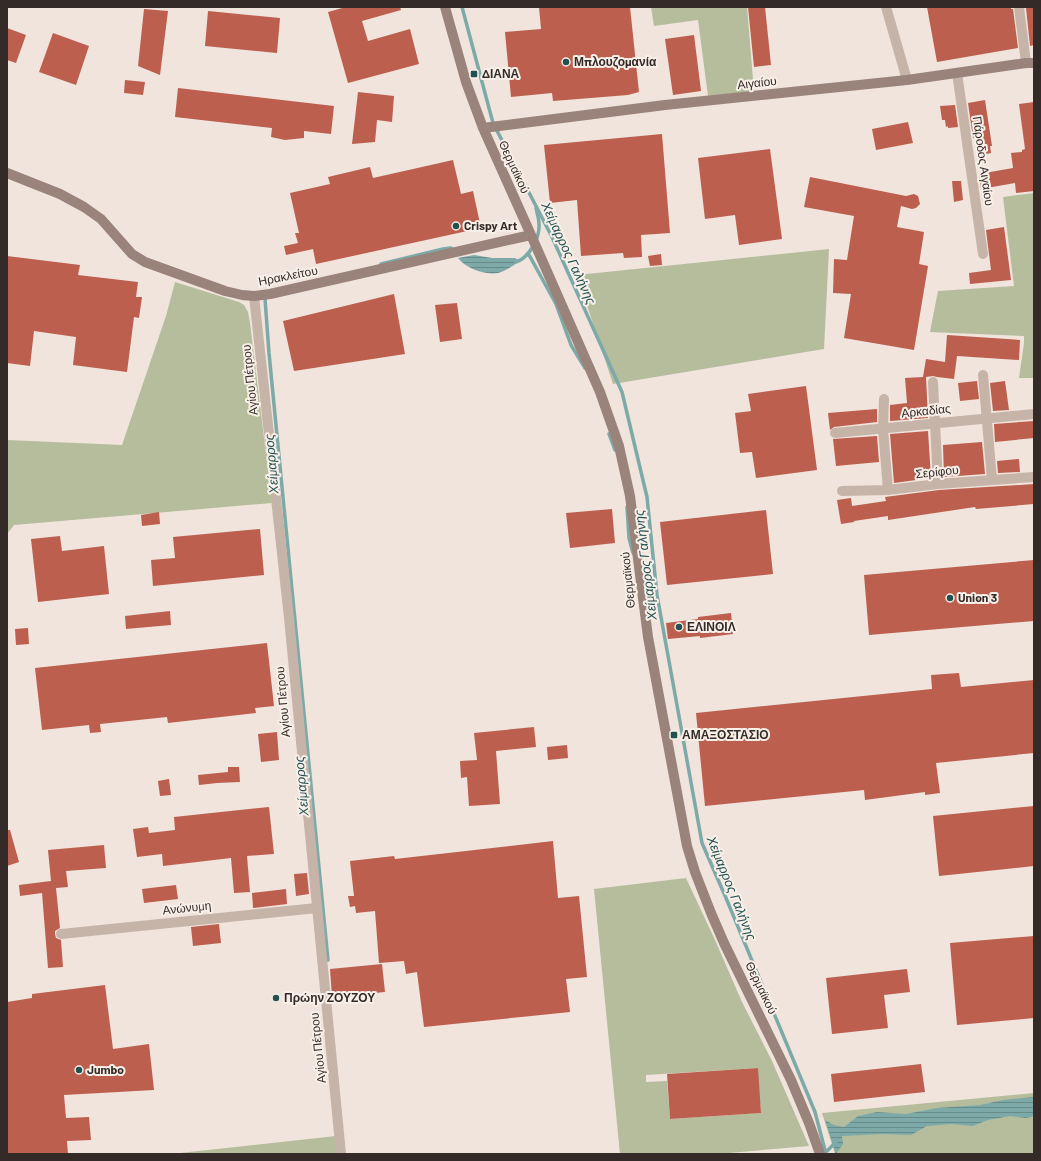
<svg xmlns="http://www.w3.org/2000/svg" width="1041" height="1161" font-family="Barlow,sans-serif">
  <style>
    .green { fill: #b5bd9d; fill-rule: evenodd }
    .water { fill: url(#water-rules) }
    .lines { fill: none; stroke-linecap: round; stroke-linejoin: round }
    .stream { stroke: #7daaa8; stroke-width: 3.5 }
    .building { fill: #bc5f4e }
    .street { stroke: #c7b4a9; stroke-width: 10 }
    .secondary { stroke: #9a837a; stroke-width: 10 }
    .poi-dot { fill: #215251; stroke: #f8efe8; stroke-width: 1.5 }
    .labels { text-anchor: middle; stroke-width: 4; stroke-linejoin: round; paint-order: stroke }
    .poi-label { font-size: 12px; font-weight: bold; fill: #342b28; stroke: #f8efe8; text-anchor: start }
    .street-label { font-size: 12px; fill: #342b28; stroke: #f8efe8 }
    .water-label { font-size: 13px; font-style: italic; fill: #215251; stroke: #f8efe8 }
  </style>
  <defs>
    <pattern id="water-rules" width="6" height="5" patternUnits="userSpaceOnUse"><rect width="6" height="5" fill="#7daaa8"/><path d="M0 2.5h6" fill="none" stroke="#678b89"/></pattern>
  </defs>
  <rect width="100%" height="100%" fill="#f0e4dc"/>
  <path class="green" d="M651 7H747L754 91 708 96 698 20 654 26Z
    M1034 193V378H1019L1024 343V336L930 332 938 291 1014 286 1003 197Z
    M829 249 824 349 613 384 577 275Z
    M175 282 239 302 244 305 248 312 250 323 272 503 14 525 7 534V440L122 445 166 316Z
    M686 878 715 940 742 1002 772 1061 809 1146 717 1154H620L594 889ZM757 1068 761 1113 670 1119 667 1081 646 1082V1075Z
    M1034 1093V1154H835L822 1113Z
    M336 1136 337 1154H171Z"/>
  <path class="water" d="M474 255 492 258H515L520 261C514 265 506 271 498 273 484 275 467 269 458 258Z
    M1034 1097V1116L1026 1118 1010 1116 988 1120 973 1126 951 1124 927 1126 911 1135 883 1134 842 1136 843 1144 836 1154 825 1120 834 1125 844 1127 858 1116 877 1112 906 1114 937 1108 980 1105 1003 1100Z"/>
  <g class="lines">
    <path class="stream" d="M462 7 493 123 552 237 622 392 647 497 657 595 702 843 726 898 815 1112 826 1154
      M528 253 556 304 571 345 585 368
      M516 262C529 258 540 238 539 224 539 219 537 213 536 208
      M381 264 443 249 451 248 454 250
      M267 296 265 299 269 353 328 960
      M609 434 615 450
      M627 507 629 538 633 553
      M826 1152 836 1142"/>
  </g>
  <path class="building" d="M346 7H400L401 10 362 21 368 41 410 29 419 64 348 83 328 12Z
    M539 7H630L639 92 628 95 553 101 552 93 511 97 505 32 541 29Z
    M748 7H765L771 65 754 67Z
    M927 7H1011V9H1013L1018 48 937 62Z
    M1034 7V45L1030 46 1026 8Z
    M144 9 168 11 160 75 138 66Z
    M208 11 280 18 277 53 205 46Z
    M7 28 26 35 16 63 7 60Z
    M53 33 89 46 76 85 39 72Z
    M694 35 701 91 673 95 665 39Z
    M125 80 145 82 143 95 124 93Z
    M178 88 334 106 331 134 304 131V138L285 140 271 137 272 128 175 117Z
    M358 92 394 96 392 122 377 120 375 142 352 144Z
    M985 100 992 146H990L991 153 981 155 978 137 973 138 968 103Z
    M1034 102V191L1016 193 1015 183 981 189 979 174 1013 168 1011 153 1022 152V150L1025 149 1019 104Z
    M955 105 958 127 948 128V126L946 127 945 120H942L940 106Z
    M908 122 913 143 876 150 872 129Z
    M662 134 670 233 641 235 642 257 624 258 623 253 581 256 577 200 550 203 544 145Z
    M770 149 782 239 739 245 735 215 705 219 698 158Z
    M453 160 461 194 473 191 481 228 316 264 313 249 286 255 284 246 298 243 295 233H299L290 193 330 184 328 177 370 167 373 178Z
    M810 177 906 196 914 194 918 196 920 204 916 208 912 209 901 206 897 227 924 232 919 264 928 266 914 350 844 338 851 294 833 293 834 259 847 260 854 216 804 207Z
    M952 181H961L963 200 954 202Z
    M1004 227 1011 280 970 284 969 273 991 270 986 230Z
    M661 254 662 265 650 266 648 256Z
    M7 256 80 265 78 275 138 282 136 297H142L139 318 134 317 127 372 73 365 76 337 34 331 30 366 7 363Z
    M394 294 405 354 294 371 283 321Z
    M457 303 462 339 440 342 435 305Z
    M947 335 1020 340 1019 360 957 356 954 379 937 377 933 376 926 377 928 418 890 421V405L907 403 905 378 923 377 926 359 945 362Z
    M977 381 979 399 960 401 958 383Z
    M1005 381 1009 410 993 411 990 383Z
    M806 386 817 470 756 478 752 452 740 453 735 413 751 411 748 394Z
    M877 409V422L834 427 830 430 828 413Z
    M1034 421V438L995 442 994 424Z
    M928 431 931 478 894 483 890 434Z
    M877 436 879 462 836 466 833 439Z
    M982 442 985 474 944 477 943 445Z
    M1019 459 1020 472 998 473 997 461Z
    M1034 484V504L976 509 975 507 888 520V516L854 521V522L841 524 837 500 851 498 852 506 886 501 885 497 939 490Z
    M612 509 615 543 570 548 566 513Z
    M766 510 773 574 667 585 660 522Z
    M159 512 160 524 142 526 141 515Z
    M260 529 264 575 153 586 151 560 175 558 173 537Z
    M60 536 62 551 104 546 109 594 38 602 31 539Z
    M1034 560V621L869 635 864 575Z
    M170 611 171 625 126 629 125 616Z
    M731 613 733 634 700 638V636L668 639 666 623 698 619V617Z
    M28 628 29 644 16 645 15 629Z
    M267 643 274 706 255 708 256 713 168 723 167 717 100 724 101 732 90 733 89 725 42 730 35 668Z
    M959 673 961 687 1034 680V753L936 763 940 793 925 795V792L865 800 864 790 705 806 696 713 932 689 931 675Z
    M534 727 536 747 496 751 500 804 469 806 467 777 461 778 460 761 477 760 474 733Z
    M277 732 279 760 261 762 258 734Z
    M567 745 568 758 548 760 547 747Z
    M228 767H239L240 782 217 783 199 785 198 775 228 772Z
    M169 779 171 795 160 796 158 781Z
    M1034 806V866L939 876 933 816Z
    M269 807 274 854 247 856 250 892 234 893 231 858 163 866 162 854 137 857 133 829 148 827 149 833 175 830 174 817Z
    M7 830H10L19 862 7 866Z
    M553 841 558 898 579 896 587 977 566 979 570 1012 424 1027 417 972 406 974 404 961 379 963 375 911 356 913 355 906 350 907 348 896H354L350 861 394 856 395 859Z
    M104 845 106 868 66 871 68 887 56 888 60 928 55 931V934L56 938 61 940 63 967 48 968 42 893 20 896 19 885 51 881 48 850Z
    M307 873 309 894 296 896 294 874Z
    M176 885 178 899 144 903 142 889Z
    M286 889 287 904 253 908 252 893Z
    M219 924 221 943 193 946 191 927Z
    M1034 936V1018L957 1025 950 943Z
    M382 964 385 992 332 997 330 969Z
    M907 969 910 992 884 995 888 1028 832 1034 826 978Z
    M105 985 113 1049 149 1044 154 1090 64 1095 66 1118 89 1117 91 1140 67 1141 68 1154H7V1002L32 998V994Z
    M921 1064 925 1092 834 1102 831 1074Z
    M758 1068 761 1113 670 1119 667 1074Z"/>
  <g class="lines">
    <path class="street" d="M886 7 907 80
      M1019 7 1026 63
      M957 73 983 254
      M254 296 289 618 341 1154
      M983 375 992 480
      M933 382 938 484
      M884 399 883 429 888 490
      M835 433 1034 414
      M842 491 888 490 938 484 1034 477
      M61 934 317 908"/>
    <path class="secondary" d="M445 7 466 82 483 128 531 235 600 392 619 446 630 496 648 637 687 846 695 872 711 913 724 943 791 1080 809 1123 820 1154
      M483 128 665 105 907 80 1026 63H1034
      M7 173 60 194 84 207 101 219 132 254 145 262 225 291 242 295 254 296 270 294 531 235"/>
  </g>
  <g class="poi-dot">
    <circle cx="566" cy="62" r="4"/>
    <rect x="470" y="70" width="8" height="8" rx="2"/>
    <circle cx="456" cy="226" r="4"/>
    <circle cx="950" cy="598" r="4"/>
    <circle cx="679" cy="627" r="4"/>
    <rect x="670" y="731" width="8" height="8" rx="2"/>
    <circle cx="276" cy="998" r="4"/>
    <circle cx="79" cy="1070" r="4"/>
  </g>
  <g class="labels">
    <g class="poi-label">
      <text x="574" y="66">Μπλουζομανία</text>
      <text x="482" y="78">ΔΙΑΝΑ</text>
      <text x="464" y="230">Crispy Art</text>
      <text x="958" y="602">Union 3</text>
      <text x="687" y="631">ΕΛΙΝΟΙΛ</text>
      <text x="682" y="739">ΑΜΑΞΟΣΤΑΣΙΟ</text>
      <text x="284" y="1002">Πρώην ΖΟΥΖΟΥ</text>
      <text x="87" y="1074">Jumbo</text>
    </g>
    <g class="street-label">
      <text transform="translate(757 83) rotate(-6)" y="4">Αιγαίου</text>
      <text transform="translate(983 161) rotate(82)" y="4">Πάροδος Αιγαίου</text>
      <text transform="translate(514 167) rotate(65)" y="4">Θερμαϊκού</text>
      <text transform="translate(288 276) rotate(-11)" y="4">Ηρακλείτου</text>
      <text transform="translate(250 380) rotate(-96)" y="4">Αγίου Πέτρου</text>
      <text transform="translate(926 411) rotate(-6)" y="4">Αρκαδίας</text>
      <text transform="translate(937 472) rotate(-6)" y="4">Σερίφου</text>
      <text transform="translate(628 580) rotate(-96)" y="4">Θερμαϊκού</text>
      <text transform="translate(283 702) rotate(-95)" y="4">Αγίου Πέτρου</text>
      <text transform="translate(187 908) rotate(-6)" y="4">Ανώνυμη</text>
      <text transform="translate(761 988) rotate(64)" y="4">Θερμαϊκού</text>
      <text transform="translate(318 1048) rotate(-96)" y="4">Αγίου Πέτρου</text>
    </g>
    <g class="water-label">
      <text transform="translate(569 253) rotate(65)" y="5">Χείμαρρος Γαλήνης</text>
      <text transform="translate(271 464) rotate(-95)" y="5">Χείμαρρος</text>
      <text transform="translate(645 565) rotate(-97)" y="5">Χείμαρρος Γαλήνης</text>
      <text transform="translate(301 786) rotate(-95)" y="5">Χείμαρρος</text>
      <text transform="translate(732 888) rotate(68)" y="5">Χείμαρρος Γαλήνης</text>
    </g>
  </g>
  <rect width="1041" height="1161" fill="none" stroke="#342b28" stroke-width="16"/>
</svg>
